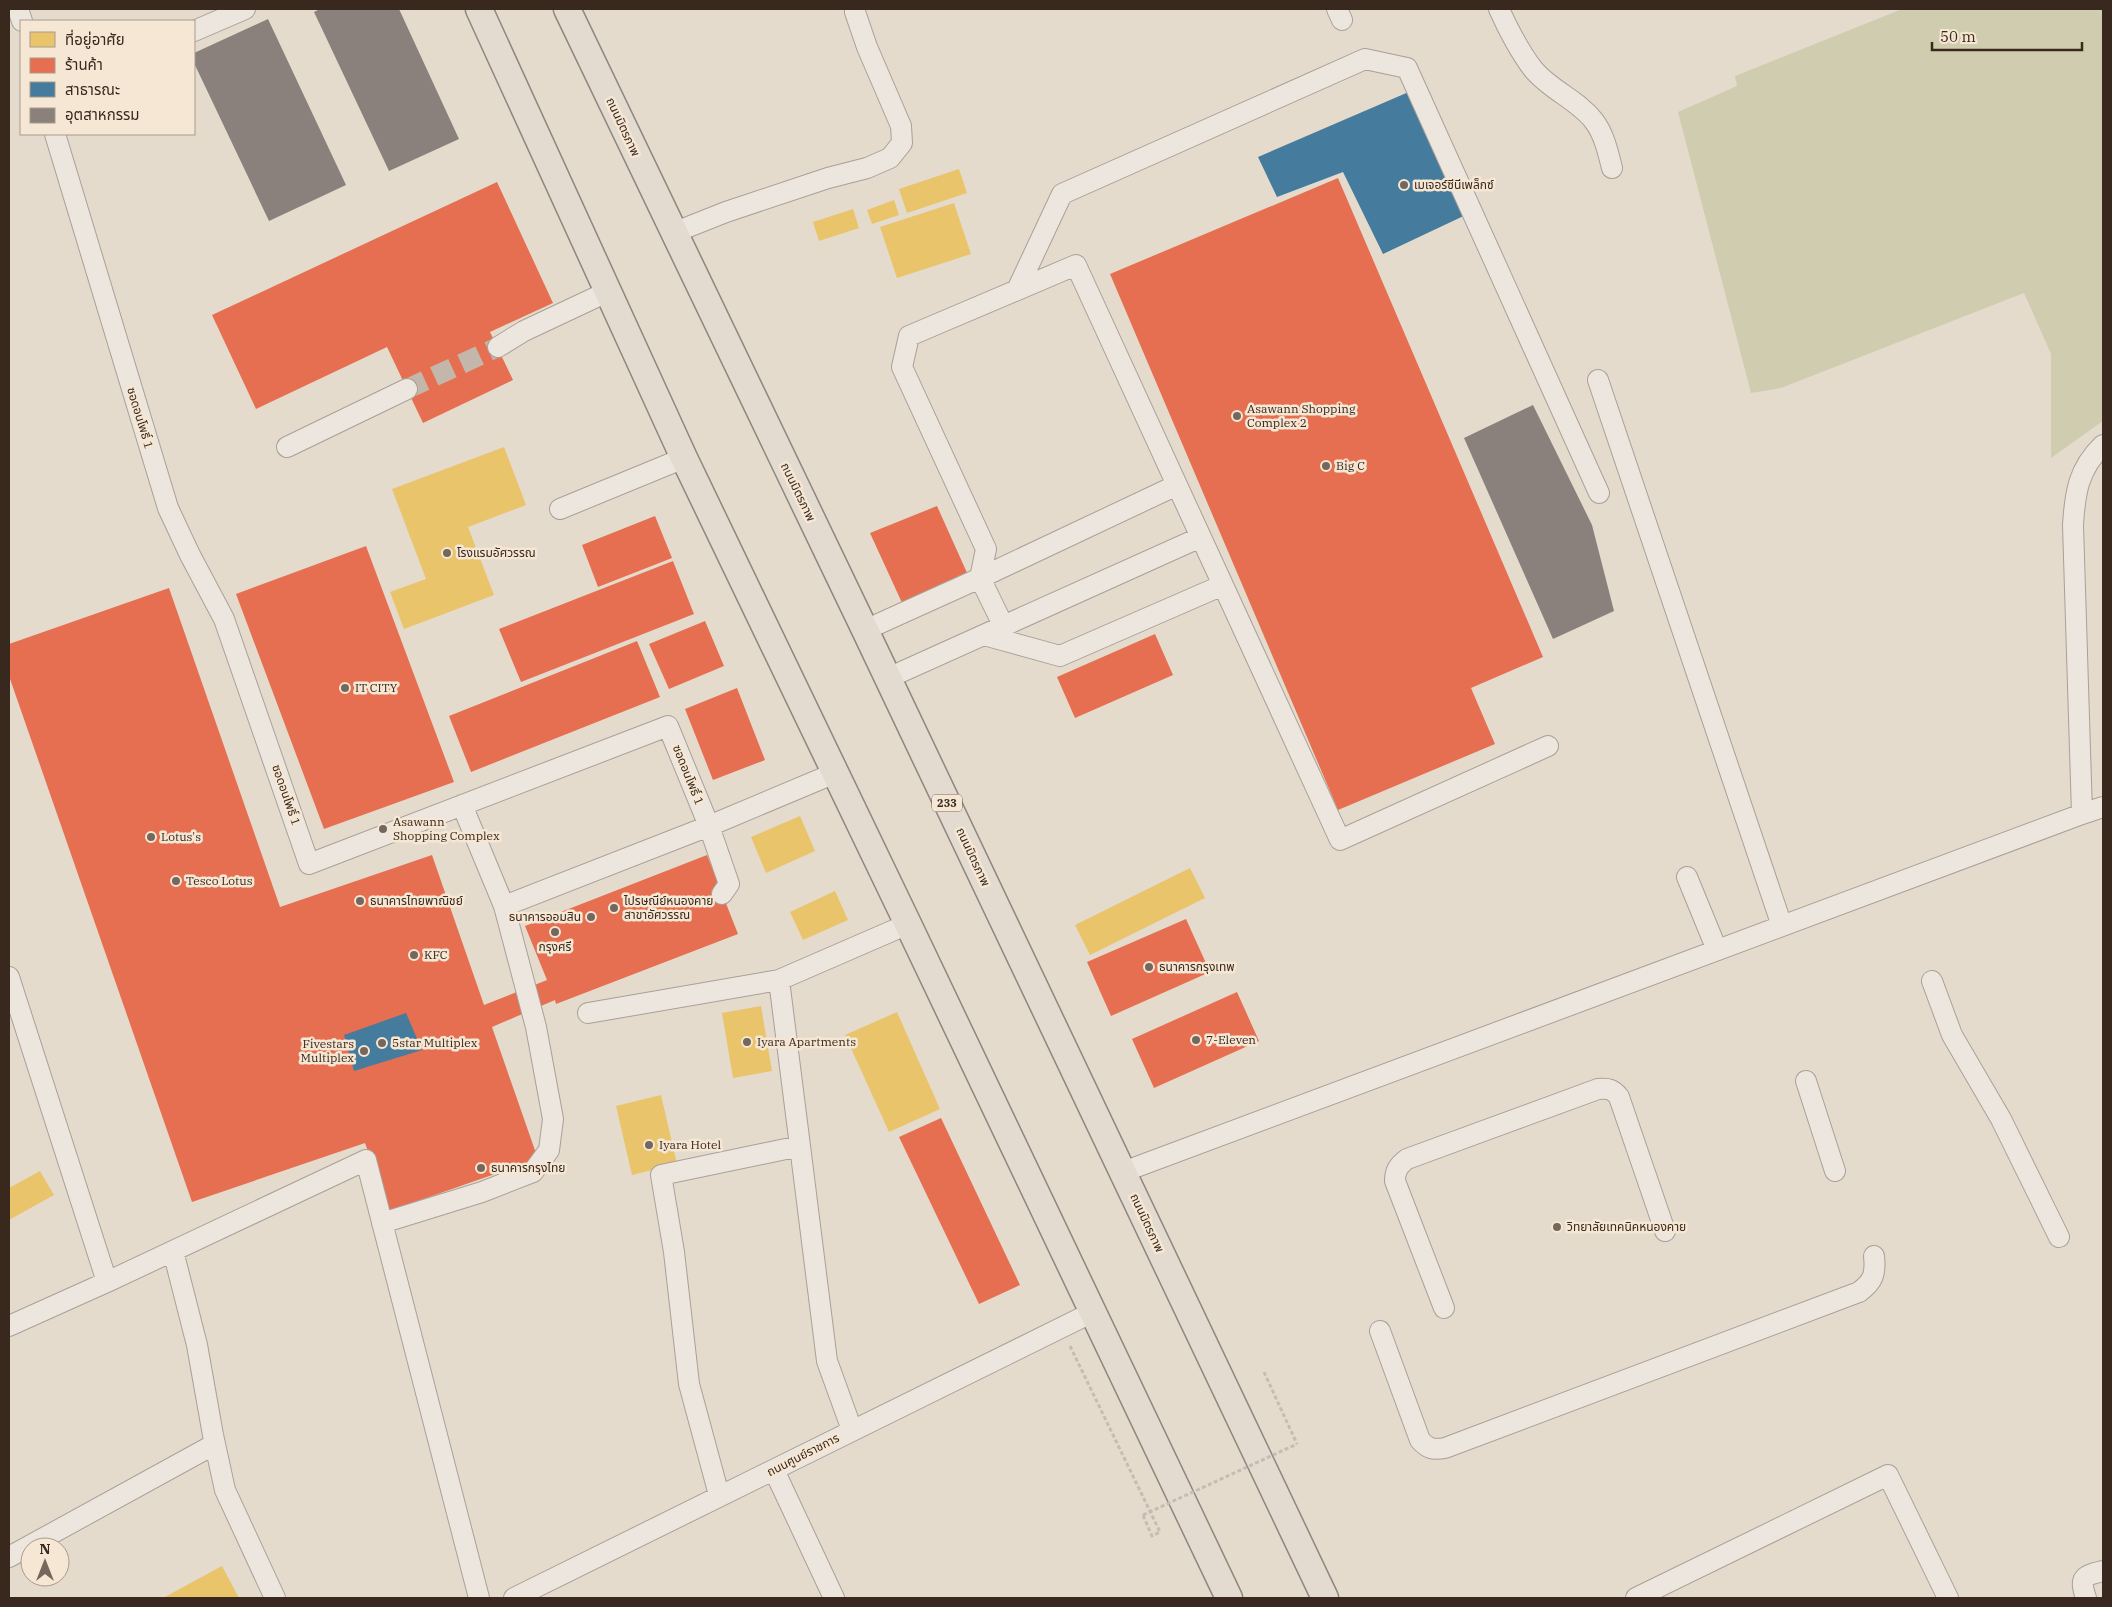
<svg xmlns="http://www.w3.org/2000/svg" width="2112" height="1607" font-family="'IBM Plex Serif','Noto Sans Thai',serif">
  <style>
    .cemetery { fill: #d0ccaf }
    .homes { fill: #e9c46a }
    .shops { fill: #e76f51 }
    .public { fill: #457b9d }
    .industry { fill: #8a817c }
    .lines { fill: none; stroke-linecap: round; stroke-linejoin: round }
    .minor-tunnel { stroke: #c2b7aa; stroke-width: 20; stroke-dasharray: 20 10; stroke-linecap: butt }
    .minor-casing { stroke: #a9a097; stroke-width: 22 }
    .major-casing { stroke: #8f867d; stroke-width: 29 }
    .path { stroke: #c5bdb5; stroke-width: 3; stroke-dasharray: 4 2.5; stroke-linecap: butt }
    .minor { stroke: #ece6df; stroke-width: 20 }
    .major { stroke: #e3dbd0; stroke-width: 26 }
    .path-bridge { stroke: #c5bdb5; stroke-width: 3; stroke-dasharray: 4 2.5; stroke-linecap: butt }
    .poi-dot { fill: #74675b; stroke: #f5e7d3; stroke-width: 2 }
    .labels { text-anchor: middle; stroke-width: 5; stroke-linejoin: round; paint-order: stroke }
    .shield { fill: #f5e7d3; stroke: #716154; stroke-width: 1 }
    .shield-label { font-size: 11px; font-weight: bold; fill: #38281e }
    .street-label { font-size: 12px; fill: #38281e; stroke: #f5e7d3 }
    .poi-label { font-size: 12px; fill: #38281e; stroke: #f5e7d3; text-anchor: start }
  </style>
  <rect width="100%" height="100%" fill="#e4dbcd"/>
  <path class="cemetery" d="M1902 9H2103V421L2051 458V354L2024 293 1781 388 1751 393 1678 112 1737 86 1735 76Z"/>
  <path class="homes" d="M959 169 967 193 907 213 899 189Z
    M894 200 899 215 872 224 867 210Z
    M954 203 971 254 897 278 880 227Z
    M853 209 859 228 819 241 813 222Z
    M504 447 526 505 468 527 494 595 404 629 390 592 426 579 392 489Z
    M800 816 815 851 766 873 751 837Z
    M1190 868 1205 898 1090 955 1075 925Z
    M835 891 848 920 803 940 790 912Z
    M761 1006 772 1071 733 1078 722 1013Z
    M897 1012 940 1109 889 1132 845 1035Z
    M661 1095 677 1164 632 1175 616 1106Z
    M40 1171 54 1195 9 1220V1188Z
    M222 1566 239 1598H163Z"/>
  <path class="shops" d="M1338 178 1543 657 1471 688 1495 744 1338 810 1110 274Z
    M497 182 553 303 490 332 513 380 423 423 387 347 256 409 212 315Z
    M937 506 968 575 903 605 870 533Z
    M655 516 672 558 598 587 582 545Z
    M366 546 454 782 324 829 236 594Z
    M673 561 694 614 521 682 499 629Z
    M169 588 280 907 432 855 484 1005 547 980 525 926 707 855 738 934 556 1004 555 1000 492 1027 538 1159 389 1211 365 1143 192 1202 9 676V644Z
    M705 621 724 666 669 689 649 644Z
    M1155 634 1173 675 1075 718 1057 677Z
    M637 641 660 697 471 772 449 716Z
    M737 688 765 760 713 780 685 709Z
    M1186 919 1210 972 1111 1016 1087 962Z
    M1237 992 1259 1041 1154 1088 1132 1039Z
    M941 1118 1020 1285 979 1304 899 1137Z"/>
  <path class="public" d="M1411 91 1472 212 1383 254 1343 172 1277 197 1258 157Z
    M406 1013 422 1050 354 1071 344 1035Z"/>
  <path class="industry" d="M320 9H399L459 139 389 171 314 12Z
    M268 19 346 185 269 221 194 63V53Z
    M1533 405 1592 525 1614 611 1553 639 1464 438Z"/>
  <g class="lines">
    <path class="minor-tunnel" d="M407 389 498 347"/>
    <defs>
      <path id="minor" d="M18 9 22 21
        M1337 9 1342 20
        M1499 9C1508 29 1520 52 1533 69 1550 90 1578 100 1594 121 1604 134 1608 152 1612 168
        M194 31 245 9
        M55 134 168 508 190 555 224 619 309 864 668 726 709 826 835 773
        M673 233 726 212 828 178 867 168 890 158 902 143 901 126 867 47 855 12
        M1017 290 1062 194 1365 59 1407 68 1599 493
        M498 347 524 331 607 292
        M1598 380 1782 926
        M287 447 407 389
        M560 509 684 458
        M1004 627 980 578 1177 485
        M865 630 980 578 986 549 902 367 909 336 1076 265 1340 840 1548 746
        M984 635 1060 656 1223 585
        M888 678 1201 537
        M2082 814 2103 807
        M1687 877 1717 950
        M504 906 709 826 729 884 722 894
        M9 977 107 1282 366 1160 479 1598
        M779 980 800 1146
        M1932 981 1952 1035 2001 1119 2059 1237
        M588 1013 779 980 908 924
        M1806 1081 1835 1171
        M1123 1172 2082 814 2073 525C2075 493 2078 469 2103 445
        M382 1223 482 1192 533 1172 549 1150 553 1119 536 1027 504 906 462 805
        M173 1251 197 1345 213 1435 225 1490 275 1598
        M1444 1308 1395 1181C1395 1170 1399 1165 1407 1159L1598 1089C1608 1088 1613 1089 1619 1097L1665 1231
        M9 1326 107 1282
        M1380 1331 1420 1440C1428 1449 1433 1450 1445 1448L1859 1292C1873 1282 1876 1274 1874 1256
        M774 1470 834 1598
        M719 1495 689 1384 674 1252 661 1175 800 1146 827 1361 852 1430
        M9 1557 215 1444
        M514 1598 1093 1312
        M1636 1598 1888 1475 1948 1598
        M2086 1598C2079 1577 2083 1576 2103 1571"/>
      <path id="major" d="M479 9 684 458 908 924 1229 1598
        M567 9 865 630 1325 1598"/>
    </defs>
    <use href="#minor" class="minor-casing"/>
    <use href="#major" class="major-casing"/>
    <path class="path" d="M1070 1346 1160 1532 1152 1536 1143 1515
      M1264 1372 1297 1444"/>
    <use href="#minor" class="minor"/>
    <use href="#major" class="major"/>
    <path class="path-bridge" d="M1143 1515 1297 1444"/>
  </g>
  <g class="poi-dot">
    <circle cx="1404" cy="185" r="5"/>
    <circle cx="1237" cy="416" r="5"/>
    <circle cx="1326" cy="466" r="5"/>
    <circle cx="447" cy="553" r="5"/>
    <circle cx="345" cy="688" r="5"/>
    <circle cx="383" cy="829" r="5"/>
    <circle cx="151" cy="837" r="5"/>
    <circle cx="176" cy="881" r="5"/>
    <circle cx="360" cy="901" r="5"/>
    <circle cx="614" cy="908" r="5"/>
    <circle cx="591" cy="917" r="5"/>
    <circle cx="555" cy="932" r="5"/>
    <circle cx="414" cy="955" r="5"/>
    <circle cx="1149" cy="967" r="5"/>
    <circle cx="1196" cy="1040" r="5"/>
    <circle cx="747" cy="1042" r="5"/>
    <circle cx="382" cy="1043" r="5"/>
    <circle cx="364" cy="1051" r="5"/>
    <circle cx="649" cy="1145" r="5"/>
    <circle cx="481" cy="1168" r="5"/>
    <circle cx="1557" cy="1227" r="5"/>
  </g>
  <g class="labels">
    <rect class="shield" x="932" y="794.5" width="30" height="17" rx="4"/>
    <g class="shield-label">
      <text x="947" y="807">233</text>
    </g>
    <g class="street-label">
      <text transform="translate(623 127) rotate(65)" y="4">ถนนมิตรภาพ</text>
      <text transform="translate(140 418) rotate(73)" y="4">ซอดอนโพธิ์ 1</text>
      <text transform="translate(798 492) rotate(64)" y="4">ถนนมิตรภาพ</text>
      <text transform="translate(688 775) rotate(68)" y="4">ซอดอนโพธิ์ 1</text>
      <text transform="translate(286 795) rotate(71)" y="4">ซอดอนโพธิ์ 1</text>
      <text transform="translate(973 857) rotate(65)" y="4">ถนนมิตรภาพ</text>
      <text transform="translate(1147 1223) rotate(65)" y="4">ถนนมิตรภาพ</text>
      <text transform="translate(803 1455) rotate(-27)" y="4">ถนนศูนย์ราชการ</text>
    </g>
    <g class="poi-label">
      <text x="1414" y="189">เมเจอร์ซีนีเพล็กซ์</text>
      <text x="1247" y="413">Asawann Shopping<tspan x="1247" dy="14">Complex 2</tspan></text>
      <text x="1336" y="470">Big C</text>
      <text x="457" y="557">โรงแรมอัศวรรณ</text>
      <text x="355" y="692">IT CITY</text>
      <text x="393" y="826">Asawann<tspan x="393" dy="14">Shopping Complex</tspan></text>
      <text x="161" y="841">Lotus's</text>
      <text x="186" y="885">Tesco Lotus</text>
      <text x="370" y="905">ธนาคารไทยพาณิชย์</text>
      <text x="624" y="905">ไปรษณีย์หนองคาย<tspan x="624" dy="14">สาขาอัศวรรณ</tspan></text>
      <text x="581" y="921" text-anchor="end">ธนาคารออมสิน</text>
      <text x="555" y="951" text-anchor="middle">กรุงศรี</text>
      <text x="424" y="959">KFC</text>
      <text x="1159" y="971">ธนาคารกรุงเทพ</text>
      <text x="1206" y="1044">7-Eleven</text>
      <text x="757" y="1046">Iyara Apartments</text>
      <text x="392" y="1047">5star Multiplex</text>
      <text x="354" y="1048" text-anchor="end">Fivestars<tspan x="354" dy="14">Multiplex</tspan></text>
      <text x="659" y="1149">Iyara Hotel</text>
      <text x="491" y="1172">ธนาคารกรุงไทย</text>
      <text x="1567" y="1231">วิทยาลัยเทคนิคหนองคาย</text>
    </g>
  </g>
  <rect width="2112" height="1607" fill="none" stroke="#38281e" stroke-width="20"/>
  <rect x="20" y="20" width="175" height="115" fill="#f5e7d3" stroke="#a99b8b"/>
  <rect x="30" y="32" width="25" height="15" fill="#e9c46a" stroke="#a99b8b"/>
  <text x="65" y="45" font-size="15" fill="#38281e">ที่อยู่อาศัย</text>
  <rect x="30" y="58" width="25" height="15" fill="#e76f51" stroke="#a99b8b"/>
  <text x="65" y="70" font-size="15" fill="#38281e">ร้านค้า</text>
  <rect x="30" y="82" width="25" height="15" fill="#457b9d" stroke="#a99b8b"/>
  <text x="65" y="95" font-size="15" fill="#38281e">สาธารณะ</text>
  <rect x="30" y="108" width="25" height="15" fill="#8a817c" stroke="#a99b8b"/>
  <text x="65" y="120" font-size="15" fill="#38281e">อุตสาหกรรม</text>
  <g transform="translate(45 1562)"><circle r="24" fill="#f5e7d3" stroke="#a99b8b"/>
  <path d="M0-4L9 19L0 12L-9 19Z" fill="#74675b"/>
  <text y="-8" font-size="14" font-weight="bold" text-anchor="middle" fill="#38281e">N</text>
  </g>
  <path d="M1932 42v8h150v-8" fill="none" stroke="#38281e" stroke-width="2.5"/>
  <text x="1940" y="42" font-size="15" fill="#38281e" stroke="#f5e7d3" stroke-width="4" paint-order="stroke">50 m</text>
</svg>
